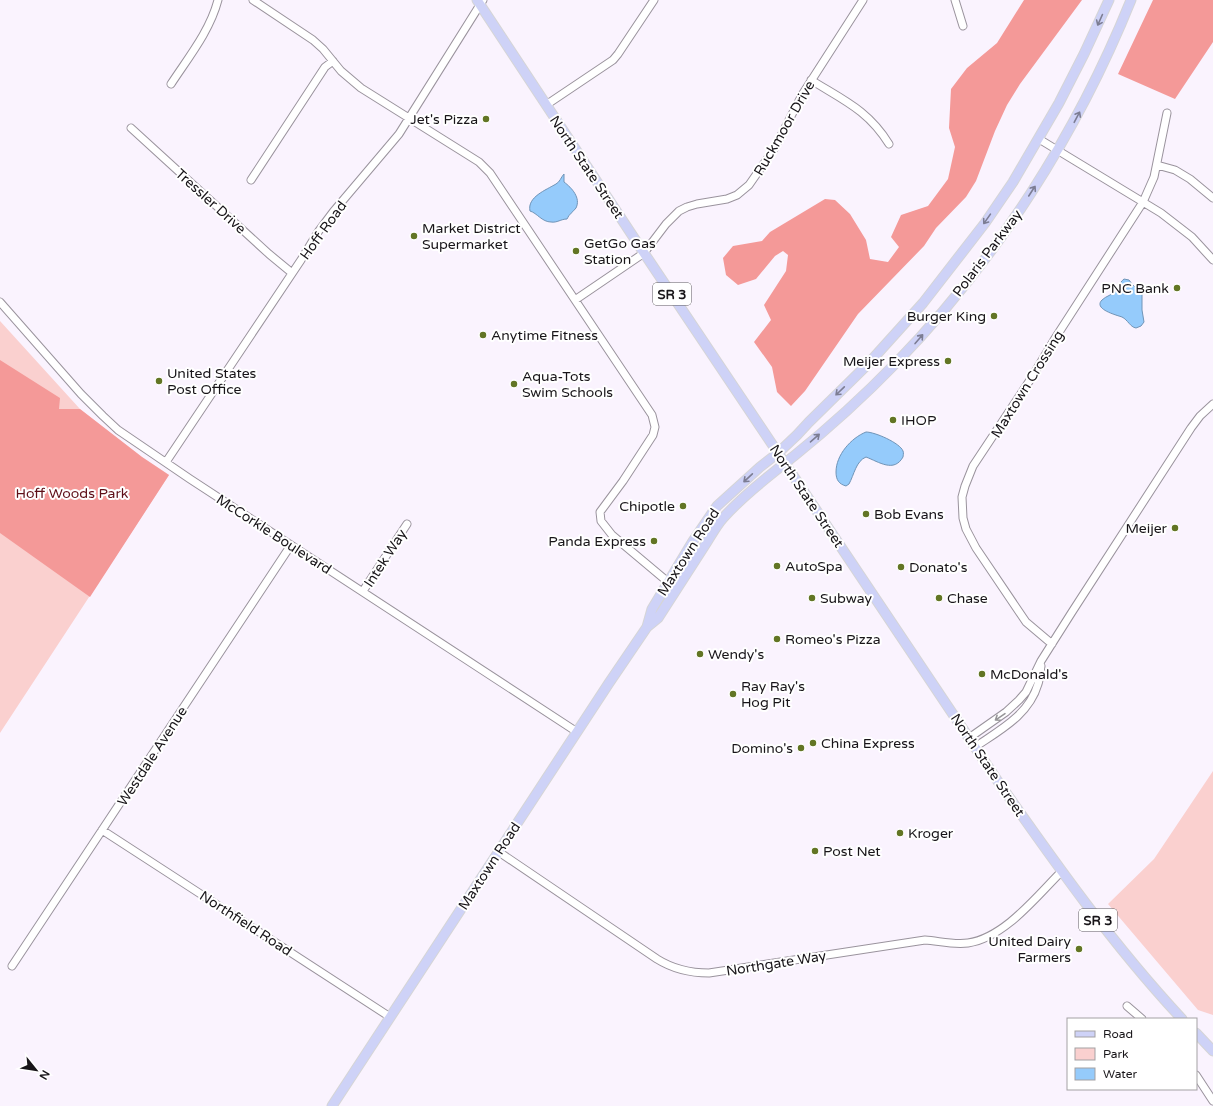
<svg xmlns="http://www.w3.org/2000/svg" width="1213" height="1106" font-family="'Varela Round',sans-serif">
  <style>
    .green { fill: #fad0cf }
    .forest { fill: #f49998 }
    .water { fill: #95cbfb; stroke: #7094b7 }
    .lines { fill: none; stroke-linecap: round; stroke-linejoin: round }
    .minor-casing { stroke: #9a939d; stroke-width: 9 }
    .major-casing { stroke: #d5d5d6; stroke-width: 11 }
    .minor { stroke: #fff; stroke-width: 7 }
    .major { stroke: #ced2f7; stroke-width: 9 }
    .oneway { stroke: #7c7d93 }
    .oneway2 { stroke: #979698 }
    .poi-dot { fill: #627524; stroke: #fff; stroke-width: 1.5 }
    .labels { text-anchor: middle; stroke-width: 4; stroke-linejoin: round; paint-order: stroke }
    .shield { fill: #fff; stroke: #5d5b5e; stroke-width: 1 }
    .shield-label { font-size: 13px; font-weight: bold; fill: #181519 }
    .poi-label { font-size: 14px; fill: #181519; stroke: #fff; text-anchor: start }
    .street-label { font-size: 14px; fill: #181519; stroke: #fff }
    .park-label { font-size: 14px; fill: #5f0f18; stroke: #fff }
  </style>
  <rect width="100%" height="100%" fill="#faf3fe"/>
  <path class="green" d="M0 321 80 409 142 457 169 475 0 733Z
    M1213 771V1015L1198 1010 1108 904 1154 859Z"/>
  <path class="forest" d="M1024 0H1082L1020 84 1007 105 995 131 976 181 966 197 936 228 924 246 858 314 805 391 791 406 777 392 772 367 754 342 771 320 764 305 786 271 788 255 783 251 775 256 756 279 738 285 726 275 723 258 733 246 762 241 770 232 825 199 835 200 850 214 866 240 870 259 888 262 899 247 891 237 901 215 928 206 948 179 955 147 949 128 951 89 967 68 997 43Z
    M1153 0H1213V42L1175 99 1118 74Z
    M0 360 60 398 59 409H80L142 457 169 475 90 597 0 533Z"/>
  <path class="water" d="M564 174V182C572 188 581 198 576 208 573 212 569 214 567 219 561 219 557 223 551 222 542 222 537 213 530 211 527 197 546 190 556 184 560 182 561 177 564 174Z
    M1124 279 1129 280 1132 284 1142 294V310L1144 322 1141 326 1136 328C1130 327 1128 320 1122 317 1116 315 1093 309 1102 300 1106 296 1112 295 1116 291 1119 287 1119 283 1124 279Z
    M866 432C875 432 900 443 903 451 904 453 903 456 903 457 894 473 879 462 866 457 856 461 854 475 849 484L846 486C839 484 836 480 836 472 836 455 851 438 866 432Z"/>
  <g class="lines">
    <defs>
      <path id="minor" d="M253 0 313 40 323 49 341 71 361 88 479 162 490 173 652 415 655 427 653 435 623 481 600 512 601 521 612 535 668 582
        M955 0 963 26
        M811 80C843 100 868 110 889 144
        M171 84C188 58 210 31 218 0
        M546 105 613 60 618 54 654 0
        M131 128 269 254 292 273
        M1039 139 1161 213 1192 237 1213 260
        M1157 165 1175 170 1190 179 1213 198
        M251 180 325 67 333 61
        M575 300 644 253 666 224 679 211 687 207 697 204 727 199 737 195 749 185 774 149 802 95 863 0
        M0 302 81 394 103 416 118 430 190 479 577 732
        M166 462 301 260 318 232 333 212 399 134 483 0
        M363 591 407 524
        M1052 644 1026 622 976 548 966 529 963 518 962 497 965 486 973 466 1032 377 1054 340 1143 202 1154 177 1167 113
        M969 738 1006 712 1019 700 1026 692 1041 661 1072 612 1191 428 1200 416 1213 404
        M975 747C1000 730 1029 715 1038 684 1040 678 1040 672 1041 666
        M102 830 390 1017
        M499 852 657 959C673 969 689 973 709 973L925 940C939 941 953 945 968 943 1004 938 1036 897 1061 872
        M12 966 291 545
        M1127 1006 1142 1019
        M1196 1075 1213 1101"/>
      <path id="major" d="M477 0 644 253 997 780C1055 863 1113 945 1182 1019
        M647 627 652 609 693 541 717 506 760 467 778 453 797 435 809 422 868 364 923 303 985 223 1013 182 1059 103 1084 54 1109 0
        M1196 1033 1213 1051
        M332 1106 609 683 647 627 658 618C673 595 688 571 703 548 710 538 715 527 723 518 744 495 769 476 794 456 830 427 864 396 896 363 997 259 1077 134 1131 0"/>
    </defs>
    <use href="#minor" class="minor-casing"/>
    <use href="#major" class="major-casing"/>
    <use href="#minor" class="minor"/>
    <use href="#major" class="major"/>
  </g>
  <defs><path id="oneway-shaft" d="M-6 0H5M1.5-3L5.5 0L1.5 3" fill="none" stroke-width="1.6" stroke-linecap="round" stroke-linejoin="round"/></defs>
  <g class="oneway">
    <use href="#oneway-shaft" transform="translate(1100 20) rotate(114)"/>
    <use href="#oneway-shaft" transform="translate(1077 117) rotate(-62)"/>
    <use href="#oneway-shaft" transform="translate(1032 191) rotate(-57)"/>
    <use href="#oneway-shaft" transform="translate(987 219) rotate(125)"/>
    <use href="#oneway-shaft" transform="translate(919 339) rotate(-49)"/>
    <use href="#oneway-shaft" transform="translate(840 391) rotate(136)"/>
    <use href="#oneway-shaft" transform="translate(815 438) rotate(-41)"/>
    <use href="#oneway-shaft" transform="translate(748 478) rotate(137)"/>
  </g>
  <use class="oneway2" href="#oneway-shaft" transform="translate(1000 717) rotate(146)"/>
  <g class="poi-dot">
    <circle cx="486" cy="119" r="4"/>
    <circle cx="414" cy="236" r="4"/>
    <circle cx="576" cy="251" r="4"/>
    <circle cx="1177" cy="288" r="4"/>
    <circle cx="994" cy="316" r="4"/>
    <circle cx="483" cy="335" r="4"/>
    <circle cx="948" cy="361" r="4"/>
    <circle cx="159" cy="381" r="4"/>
    <circle cx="514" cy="384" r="4"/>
    <circle cx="893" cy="420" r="4"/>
    <circle cx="683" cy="506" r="4"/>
    <circle cx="866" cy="514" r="4"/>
    <circle cx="1175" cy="528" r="4"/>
    <circle cx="654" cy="541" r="4"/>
    <circle cx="777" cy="566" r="4"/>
    <circle cx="901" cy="567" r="4"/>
    <circle cx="812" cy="598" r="4"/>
    <circle cx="939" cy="598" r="4"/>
    <circle cx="777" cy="639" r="4"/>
    <circle cx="700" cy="654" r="4"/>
    <circle cx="982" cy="674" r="4"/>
    <circle cx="733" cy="694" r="4"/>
    <circle cx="813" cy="743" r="4"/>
    <circle cx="801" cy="748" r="4"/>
    <circle cx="900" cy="833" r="4"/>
    <circle cx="815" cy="851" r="4"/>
    <circle cx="1079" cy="949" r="4"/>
  </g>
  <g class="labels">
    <g class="shield">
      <rect x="653" y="283" width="38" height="22" rx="3"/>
      <rect x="1079" y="909" width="38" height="22" rx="3"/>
    </g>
    <g class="shield-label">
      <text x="672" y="299">SR 3</text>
      <text x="1098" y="925">SR 3</text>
    </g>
    <g class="poi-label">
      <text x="478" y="124" text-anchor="end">Jet's Pizza</text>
      <text x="422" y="233">Market District<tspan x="422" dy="16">Supermarket</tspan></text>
      <text x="584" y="248">GetGo Gas<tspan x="584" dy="16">Station</tspan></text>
      <text x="1169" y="293" text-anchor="end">PNC Bank</text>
      <text x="986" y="321" text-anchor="end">Burger King</text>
      <text x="491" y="340">Anytime Fitness</text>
      <text x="940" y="366" text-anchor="end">Meijer Express</text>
      <text x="167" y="378">United States<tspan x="167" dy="16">Post Office</tspan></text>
      <text x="522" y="381">Aqua-Tots<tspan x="522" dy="16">Swim Schools</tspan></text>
      <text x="901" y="425">IHOP</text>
      <text x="675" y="511" text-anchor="end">Chipotle</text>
      <text x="874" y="519">Bob Evans</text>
      <text x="1167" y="533" text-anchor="end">Meijer</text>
      <text x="646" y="546" text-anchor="end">Panda Express</text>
      <text x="785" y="571">AutoSpa</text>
      <text x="909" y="572">Donato's</text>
      <text x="820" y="603">Subway</text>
      <text x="947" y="603">Chase</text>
      <text x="785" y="644">Romeo's Pizza</text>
      <text x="708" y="659">Wendy's</text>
      <text x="990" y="679">McDonald's</text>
      <text x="741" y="691">Ray Ray's<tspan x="741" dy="16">Hog Pit</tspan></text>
      <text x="821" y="748">China Express</text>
      <text x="793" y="753" text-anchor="end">Domino's</text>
      <text x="908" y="838">Kroger</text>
      <text x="823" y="856">Post Net</text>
      <text x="1071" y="946" text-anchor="end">United Dairy<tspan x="1071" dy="16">Farmers</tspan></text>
    </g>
    <g class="street-label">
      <text transform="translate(784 128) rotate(-60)" y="5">Ruckmoor Drive</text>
      <text transform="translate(587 167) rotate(56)" y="5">North State Street</text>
      <text transform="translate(211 201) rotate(42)" y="5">Tressler Drive</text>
      <text transform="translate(323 230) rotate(-54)" y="5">Hoff Road</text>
      <text transform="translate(987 253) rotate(-53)" y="5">Polaris Parkway</text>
      <text transform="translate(1027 384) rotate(-58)" y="5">Maxtown Crossing</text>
      <text transform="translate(807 496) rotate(56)" y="5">North State Street</text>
      <text transform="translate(274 534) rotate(33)" y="5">McCorkle Boulevard</text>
      <text transform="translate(688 552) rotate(-57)" y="5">Maxtown Road</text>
      <text transform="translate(385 558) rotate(-57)" y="5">Intek Way</text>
      <text transform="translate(152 756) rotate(-57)" y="5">Westdale Avenue</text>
      <text transform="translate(988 765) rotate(56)" y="5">North State Street</text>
      <text transform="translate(489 866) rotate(-57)" y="5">Maxtown Road</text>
      <text transform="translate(246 923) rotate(33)" y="5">Northfield Road</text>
      <text transform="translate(776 963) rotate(-9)" y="5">Northgate Way</text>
    </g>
    <g class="park-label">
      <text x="72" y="498">Hoff Woods Park</text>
    </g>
  </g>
  <rect x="1067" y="1018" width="130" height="72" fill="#ffffff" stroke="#a3a1a3"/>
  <rect x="1075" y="1031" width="20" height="6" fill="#ced2f7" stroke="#a3a1a3"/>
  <text x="1103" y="1038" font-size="12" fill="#181519">Road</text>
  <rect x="1075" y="1048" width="20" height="12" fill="#fad0cf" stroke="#a3a1a3"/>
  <text x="1103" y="1058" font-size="12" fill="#181519">Park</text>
  <rect x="1075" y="1068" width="20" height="12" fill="#95cbfb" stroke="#a3a1a3"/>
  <text x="1103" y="1078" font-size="12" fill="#181519">Water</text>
  <g transform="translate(36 1070) rotate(120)" stroke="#ffffff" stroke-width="3" paint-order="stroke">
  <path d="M0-3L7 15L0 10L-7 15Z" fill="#181519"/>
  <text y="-6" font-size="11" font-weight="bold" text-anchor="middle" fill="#181519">N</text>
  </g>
</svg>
